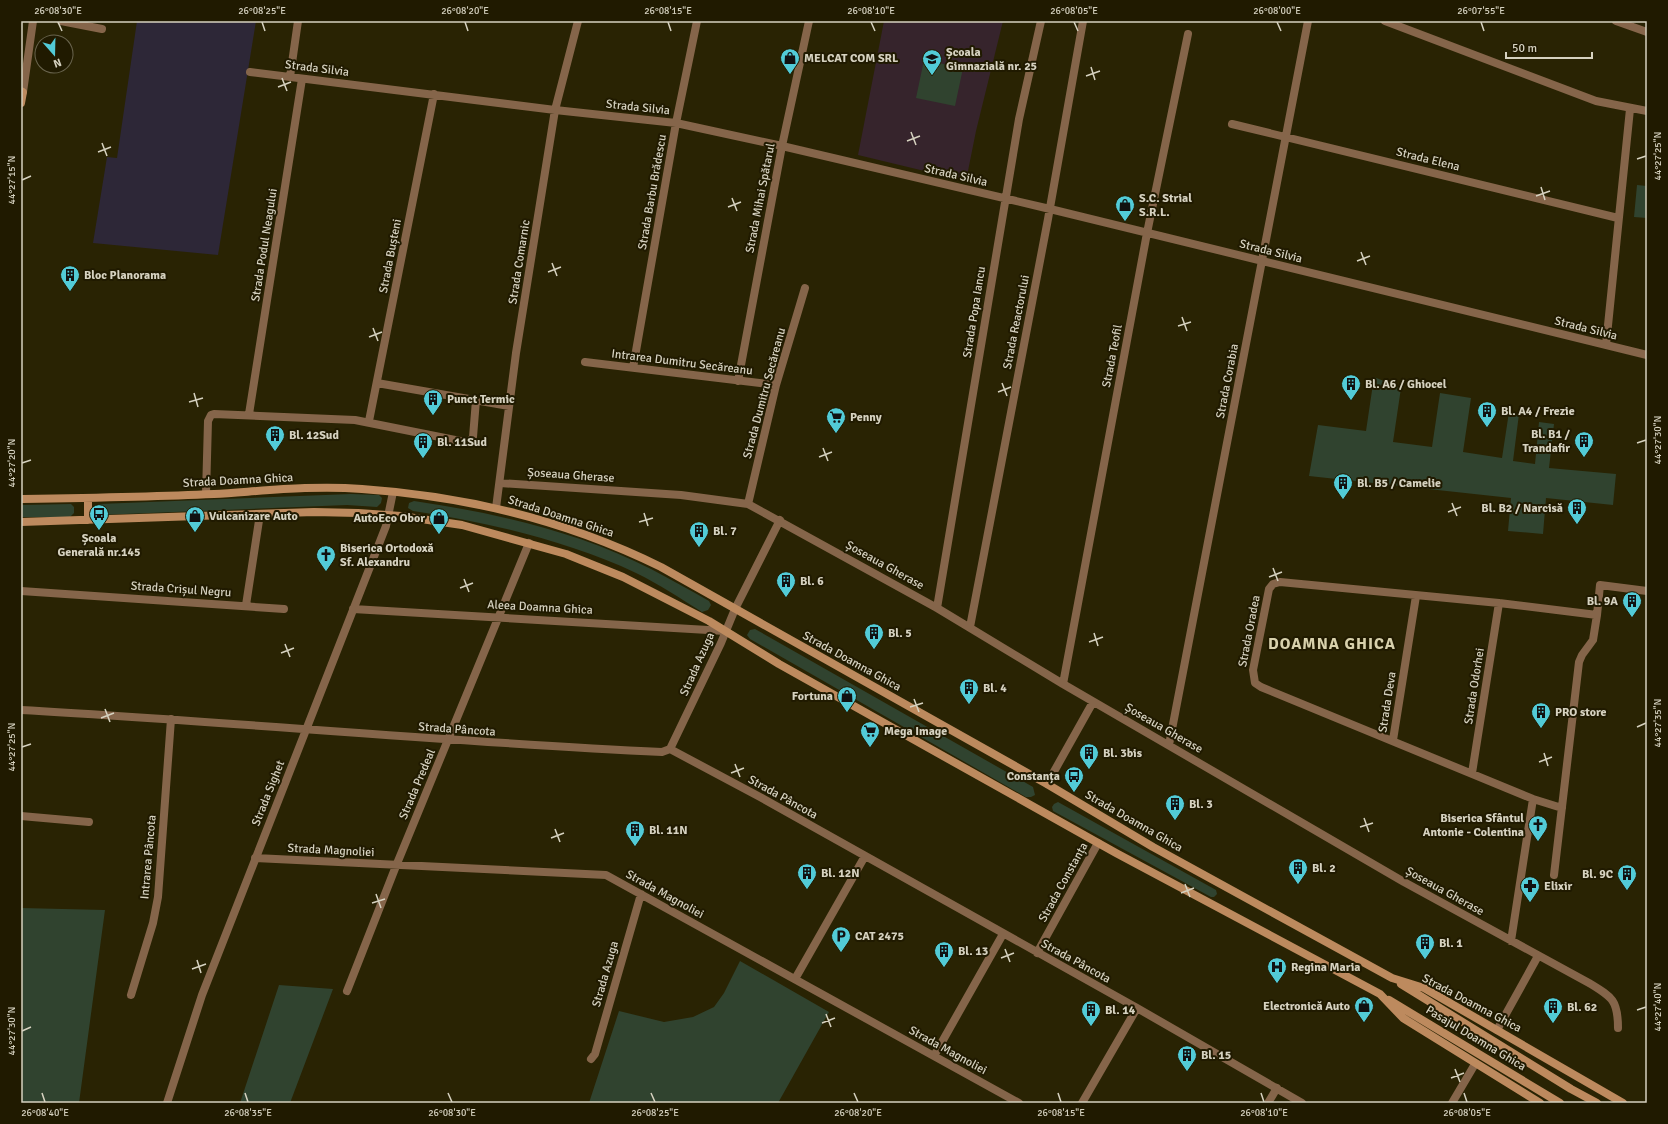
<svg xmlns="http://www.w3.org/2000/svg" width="1668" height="1124" font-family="Signika,sans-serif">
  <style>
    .industrial { fill: #2d2737 }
    .education { fill: #36242c }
    .green { fill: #30432f }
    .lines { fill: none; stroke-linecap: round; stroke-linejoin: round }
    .minor { stroke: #85654a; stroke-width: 8 }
    .tertiary { stroke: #85654a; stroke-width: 8 }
    .secondary { stroke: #bd8a5e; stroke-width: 8 }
    .ticks { fill: none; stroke: #d6d2c0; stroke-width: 1.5 }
    .labels { text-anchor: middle; stroke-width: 4; stroke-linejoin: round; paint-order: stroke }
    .poi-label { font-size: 12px; font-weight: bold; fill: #d6d2c0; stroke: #201a00; text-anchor: start }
    .street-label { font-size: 12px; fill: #d6d2c0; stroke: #201a00 }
    .district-label { font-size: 16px; font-weight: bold; letter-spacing: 1px; fill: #d8d1ac; stroke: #201a00 }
    .neatline { fill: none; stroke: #d6d2c0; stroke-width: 1.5 }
    .ticks-label { font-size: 10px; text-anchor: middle; fill: #d6d2c0 }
  </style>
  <rect width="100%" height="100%" fill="#292303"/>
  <path class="industrial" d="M137 21H256L218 255 93 243 107 157 117 158Z"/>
  <path class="education" d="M884 21H1003L976 131 966 181 858 155Z"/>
  <path class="green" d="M924 60 963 68 955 106 916 98Z
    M1637 185 1647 186V218L1634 217Z
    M1374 377 1401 388 1393 442 1432 447 1440 393 1471 398 1463 452 1502 458 1509 412 1519 414 1513 461 1535 464 1539 422 1554 424 1549 468 1616 474 1613 505 1546 498 1543 534 1508 531 1511 498 1309 476 1318 425 1366 431Z
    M351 494 379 495 382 498 381 503 377 507 347 505 99 515 95 512V507L99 504Z
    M414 501C495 513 577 531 651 569 670 579 690 590 709 601L711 605 708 610 702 612C681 599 659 584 636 573 568 541 487 522 413 511L408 508 409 503Z
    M71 504 74 507V513L70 517H21V505Z
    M755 629 1033 787 1035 795 1031 797H1026L750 639 747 635 750 630Z
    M1058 802 1216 890 1217 894 1214 897H1211L1053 811 1052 807 1054 804Z
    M21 908 105 910 79 1103H21Z
    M740 961 829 1012 778 1103H589L619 1011 664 1022 693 1017 714 1007 724 993Z
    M279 985 333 989 290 1103H240Z"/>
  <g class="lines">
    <path class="minor" d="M61 21 102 29
      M1385 21 1596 101 1647 111
      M1616 21 1647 32
      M250 72 555 110 676 123 782 146 1050 209 1647 355
      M290 77 298 21
      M1232 124 1618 218
      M1606 345 1630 109
      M585 362 776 385
      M633 368 676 123 697 21
      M738 381 782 146 809 21
      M377 383 509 406
      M249 414 302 79
      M369 421 434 94
      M500 483 681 495 748 504 937 608 1063 684 1404 882 1589 983C1612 997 1618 1000 1618 1028
      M206 494 208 421 211 415 214 414 355 420 465 442 470 441 473 437 476 400
      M748 504 776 385 805 288
      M496 508 516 353 555 110 578 21
      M21 591 284 609
      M246 605 260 514
      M937 608 1019 119 1041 21
      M353 609 725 631
      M970 627 1048 219 1083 21
      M1063 684 1147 233 1188 34
      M21 710C235 722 448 742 662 752L670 749 760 797 1137 1008 1302 1103
      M1393 740 1416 596
      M1169 745 1308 21
      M670 749 721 643 735 609 780 520
      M1472 773 1499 603
      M1047 784 1093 702
      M1562 808 1533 799 1261 687 1255 683 1253 670 1269 589 1273 584 1280 582 1499 603 1597 615 1600 585 1647 591
      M21 816 89 822
      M255 858 606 875 1019 1103
      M1554 875 1579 662 1582 655 1593 640 1597 615
      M1511 941 1533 799
      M1037 953 1098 843
      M795 979 865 856
      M347 991 396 866 529 543
      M131 995 153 923 158 897 171 719
      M1497 1030 1538 956
      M934 1056 1003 934
      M591 1059 595 1054 641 894
      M167 1103 202 995 386 526 393 492
      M1082 1103 1137 1008
      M1268 1103 1277 1088
      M1452 1103 1475 1064"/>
    <path class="tertiary" d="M23 92 33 21"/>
    <path class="secondary" d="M21 91 23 92 21 103
      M88 498V520
      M21 499C85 498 150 497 214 494 263 491 313 485 362 489 465 496 568 521 661 567L1047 784 1153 847 1392 978 1424 988 1623 1103
      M21 522 314 512 358 513 401 516 462 525 566 554 623 577 709 621 779 664 1116 853 1380 994 1403 1018 1540 1103
      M1401 984 1571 1089 1597 1103
      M1389 1000 1560 1103"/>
  </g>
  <path class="ticks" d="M58 22 62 31M262 22 265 31M465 22 468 31M668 22 671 31M871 22 875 31M1074 22 1078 31M1277 22 1281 31M1481 22 1484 31M1091 67 1095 80M1086 76 1100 71M282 78 287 91M278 87 291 82M911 132 916 145M907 141 920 136M102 143 107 156M98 152 111 147M1637 159 1646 156M22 180 31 176M1541 187 1545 200M1536 196 1550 191M732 198 737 211M728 207 741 202M1361 252 1366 265M1357 261 1370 256M552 263 557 276M548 272 561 267M1182 317 1187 331M1178 326 1191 322M373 328 378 341M369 337 382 332M1002 383 1007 396M998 392 1011 387M194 393 198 407M189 402 203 398M1637 443 1646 440M823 448 828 461M819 457 832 452M22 463 31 460M1452 503 1457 516M1448 512 1461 507M644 513 648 526M639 522 653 518M1273 568 1278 581M1269 577 1282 572M464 579 469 592M460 588 473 583M1094 633 1098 646M1089 642 1103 637M285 644 290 657M281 653 294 648M914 699 919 712M910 707 923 703M105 709 110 722M101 718 114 713M1637 727 1646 723M22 747 31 744M1544 753 1548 766M1539 762 1552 757M735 764 740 777M731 773 744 768M1364 818 1369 832M1360 827 1373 823M555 829 560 842M551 838 564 833M1185 884 1190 897M1181 893 1194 888M376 894 381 908M372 903 385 899M1005 949 1010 962M1001 958 1014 953M197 960 201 973M192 969 206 964M1637 1010 1646 1007M826 1014 831 1027M822 1023 835 1018M22 1031 31 1027M1455 1069 1460 1082M1451 1078 1464 1073M42 1093 45 1102M245 1093 248 1102M448 1093 452 1102M651 1093 655 1102M854 1093 858 1102M1058 1093 1061 1102M1261 1093 1264 1102M1464 1093 1467 1102"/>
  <defs>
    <symbol id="shop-pin" viewBox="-11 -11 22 30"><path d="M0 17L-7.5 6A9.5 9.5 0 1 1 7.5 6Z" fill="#52cbd7" stroke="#201a00"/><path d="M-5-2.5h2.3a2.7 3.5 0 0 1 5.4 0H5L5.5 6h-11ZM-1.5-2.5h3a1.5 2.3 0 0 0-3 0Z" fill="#111"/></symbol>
    <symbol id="school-pin" viewBox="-11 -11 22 30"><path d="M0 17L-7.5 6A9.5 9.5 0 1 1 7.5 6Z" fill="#52cbd7" stroke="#201a00"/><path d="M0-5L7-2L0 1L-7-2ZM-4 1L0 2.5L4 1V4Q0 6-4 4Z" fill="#111"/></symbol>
    <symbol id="building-pin" viewBox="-11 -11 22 30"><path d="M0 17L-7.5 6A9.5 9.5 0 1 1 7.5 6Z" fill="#52cbd7" stroke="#201a00"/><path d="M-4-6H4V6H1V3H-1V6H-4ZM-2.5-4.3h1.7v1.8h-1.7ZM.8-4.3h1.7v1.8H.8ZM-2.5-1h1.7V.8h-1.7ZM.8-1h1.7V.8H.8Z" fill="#111"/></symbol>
    <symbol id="supermarket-pin" viewBox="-11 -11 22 30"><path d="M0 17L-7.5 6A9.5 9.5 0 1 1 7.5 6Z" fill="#52cbd7" stroke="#201a00"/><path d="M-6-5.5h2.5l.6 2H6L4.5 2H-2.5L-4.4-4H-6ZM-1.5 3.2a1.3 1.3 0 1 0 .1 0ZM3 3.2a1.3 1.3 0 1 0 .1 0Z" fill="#111"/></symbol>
    <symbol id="bus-pin" viewBox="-11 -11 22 30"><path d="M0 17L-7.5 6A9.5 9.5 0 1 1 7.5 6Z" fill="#52cbd7" stroke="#201a00"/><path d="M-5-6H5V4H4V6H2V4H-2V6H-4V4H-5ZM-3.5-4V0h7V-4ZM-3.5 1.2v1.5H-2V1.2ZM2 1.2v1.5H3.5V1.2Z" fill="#111"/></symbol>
    <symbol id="church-pin" viewBox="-11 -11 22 30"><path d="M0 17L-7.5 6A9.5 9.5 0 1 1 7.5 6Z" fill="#52cbd7" stroke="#201a00"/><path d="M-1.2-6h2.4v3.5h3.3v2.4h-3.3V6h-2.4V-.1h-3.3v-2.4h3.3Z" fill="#111"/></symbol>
    <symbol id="pharmacy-pin" viewBox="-11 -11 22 30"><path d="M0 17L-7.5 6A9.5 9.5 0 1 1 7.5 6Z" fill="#52cbd7" stroke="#201a00"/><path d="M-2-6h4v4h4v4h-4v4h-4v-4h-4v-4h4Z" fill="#111"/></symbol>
    <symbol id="parking-pin" viewBox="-11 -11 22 30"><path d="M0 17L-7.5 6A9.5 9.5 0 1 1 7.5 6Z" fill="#52cbd7" stroke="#201a00"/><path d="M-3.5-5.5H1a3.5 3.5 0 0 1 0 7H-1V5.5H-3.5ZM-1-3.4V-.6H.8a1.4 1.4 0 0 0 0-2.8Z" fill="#111"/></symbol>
    <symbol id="hospital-pin" viewBox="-11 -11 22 30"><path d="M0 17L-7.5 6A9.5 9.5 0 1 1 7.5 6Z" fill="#52cbd7" stroke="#201a00"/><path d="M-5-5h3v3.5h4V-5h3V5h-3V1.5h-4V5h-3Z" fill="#111"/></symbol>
  </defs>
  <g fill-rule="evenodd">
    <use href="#shop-pin" x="779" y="47" width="22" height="30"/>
    <use href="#school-pin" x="921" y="48" width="22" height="30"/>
    <use href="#shop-pin" x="1114" y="194" width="22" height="30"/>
    <use href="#building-pin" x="59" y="264" width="22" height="30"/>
    <use href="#building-pin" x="1340" y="373" width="22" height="30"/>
    <use href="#building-pin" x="422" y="388" width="22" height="30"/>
    <use href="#building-pin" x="1476" y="400" width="22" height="30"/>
    <use href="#supermarket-pin" x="825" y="406" width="22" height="30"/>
    <use href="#building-pin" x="264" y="424" width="22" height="30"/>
    <use href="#building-pin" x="1573" y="430" width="22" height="30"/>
    <use href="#building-pin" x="412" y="431" width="22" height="30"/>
    <use href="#building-pin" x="1332" y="472" width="22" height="30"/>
    <use href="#building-pin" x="1566" y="497" width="22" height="30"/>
    <use href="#bus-pin" x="88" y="503" width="22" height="30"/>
    <use href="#shop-pin" x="184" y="505" width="22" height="30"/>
    <use href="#shop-pin" x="428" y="507" width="22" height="30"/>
    <use href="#building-pin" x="688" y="520" width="22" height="30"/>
    <use href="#church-pin" x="315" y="544" width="22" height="30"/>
    <use href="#building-pin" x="775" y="570" width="22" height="30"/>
    <use href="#building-pin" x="1621" y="590" width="22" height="30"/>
    <use href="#building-pin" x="863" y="622" width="22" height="30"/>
    <use href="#building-pin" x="958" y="677" width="22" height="30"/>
    <use href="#shop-pin" x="836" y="685" width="22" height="30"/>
    <use href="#building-pin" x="1530" y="701" width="22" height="30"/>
    <use href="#supermarket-pin" x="859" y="720" width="22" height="30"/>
    <use href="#building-pin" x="1078" y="742" width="22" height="30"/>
    <use href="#bus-pin" x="1063" y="765" width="22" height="30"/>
    <use href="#building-pin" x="1164" y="793" width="22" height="30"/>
    <use href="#church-pin" x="1527" y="814" width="22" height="30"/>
    <use href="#building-pin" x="624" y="819" width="22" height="30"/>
    <use href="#building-pin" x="1287" y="857" width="22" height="30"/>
    <use href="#building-pin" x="796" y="862" width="22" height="30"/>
    <use href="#building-pin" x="1616" y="863" width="22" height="30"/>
    <use href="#pharmacy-pin" x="1519" y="875" width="22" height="30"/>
    <use href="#parking-pin" x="830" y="925" width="22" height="30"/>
    <use href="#building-pin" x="1414" y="932" width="22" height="30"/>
    <use href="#building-pin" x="933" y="940" width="22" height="30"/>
    <use href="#hospital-pin" x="1266" y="956" width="22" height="30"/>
    <use href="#shop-pin" x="1353" y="995" width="22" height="30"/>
    <use href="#building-pin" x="1542" y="996" width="22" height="30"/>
    <use href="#building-pin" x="1080" y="999" width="22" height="30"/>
    <use href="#building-pin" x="1176" y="1044" width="22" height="30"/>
  </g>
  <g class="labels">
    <g class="poi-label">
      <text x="946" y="56">Școala<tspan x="946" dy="14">Gimnazială nr. 25</tspan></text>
      <text x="804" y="62">MELCAT COM SRL</text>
      <text x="1139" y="202">S.C. Strial<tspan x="1139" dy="14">S.R.L.</tspan></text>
      <text x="84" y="279">Bloc Planorama</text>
      <text x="1365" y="388">Bl. A6 / Ghiocel</text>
      <text x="447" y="403">Punct Termic</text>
      <text x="1501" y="415">Bl. A4 / Frezie</text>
      <text x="850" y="421">Penny</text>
      <text x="1570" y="438" text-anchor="end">Bl. B1 /<tspan x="1570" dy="14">Trandafir</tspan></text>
      <text x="289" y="439">Bl. 12Sud</text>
      <text x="437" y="446">Bl. 11Sud</text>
      <text x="1357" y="487">Bl. B5 / Camelie</text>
      <text x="1563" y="512" text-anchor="end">Bl. B2 / Narcisă</text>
      <text x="209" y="520">Vulcanizare Auto</text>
      <text x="425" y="522" text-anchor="end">AutoEco Obor</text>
      <text x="713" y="535">Bl. 7</text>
      <text x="99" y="542" text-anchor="middle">Școala<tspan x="99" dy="14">Generală nr.145</tspan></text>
      <text x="340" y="552">Biserica Ortodoxă<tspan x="340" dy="14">Sf. Alexandru</tspan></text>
      <text x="800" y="585">Bl. 6</text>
      <text x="1618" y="605" text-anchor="end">Bl. 9A</text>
      <text x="888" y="637">Bl. 5</text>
      <text x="983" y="692">Bl. 4</text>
      <text x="833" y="700" text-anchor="end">Fortuna</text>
      <text x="1555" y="716">PRO store</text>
      <text x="884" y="735">Mega Image</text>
      <text x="1103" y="757">Bl. 3bis</text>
      <text x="1060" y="780" text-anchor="end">Constanța</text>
      <text x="1189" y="808">Bl. 3</text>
      <text x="1524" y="822" text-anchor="end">Biserica Sfântul<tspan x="1524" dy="14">Antonie - Colentina</tspan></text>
      <text x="649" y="834">Bl. 11N</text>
      <text x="1312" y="872">Bl. 2</text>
      <text x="821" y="877">Bl. 12N</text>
      <text x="1613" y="878" text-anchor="end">Bl. 9C</text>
      <text x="1544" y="890">Elixir</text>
      <text x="855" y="940">CAT 2475</text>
      <text x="1439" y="947">Bl. 1</text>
      <text x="958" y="955">Bl. 13</text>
      <text x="1291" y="971">Regina Maria</text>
      <text x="1350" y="1010" text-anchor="end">Electronică Auto</text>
      <text x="1567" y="1011">Bl. 62</text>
      <text x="1105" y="1014">Bl. 14</text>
      <text x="1201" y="1059">Bl. 15</text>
    </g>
    <g class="street-label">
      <text transform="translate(317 68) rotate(7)" y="4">Strada Silvia</text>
      <text transform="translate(638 107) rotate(6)" y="4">Strada Silvia</text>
      <text transform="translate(1428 159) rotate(14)" y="4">Strada Elena</text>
      <text transform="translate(956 175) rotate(13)" y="4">Strada Silvia</text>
      <text transform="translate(652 192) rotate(-80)" y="4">Strada Barbu Brădescu</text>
      <text transform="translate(760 198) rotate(-79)" y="4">Strada Mihai Spătarul</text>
      <text transform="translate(264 245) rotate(-81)" y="4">Strada Podul Neagului</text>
      <text transform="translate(1271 251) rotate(14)" y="4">Strada Silvia</text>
      <text transform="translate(390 256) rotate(-79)" y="4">Strada Bușteni</text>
      <text transform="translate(519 262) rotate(-81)" y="4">Strada Comarnic</text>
      <text transform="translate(974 312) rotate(-81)" y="4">Strada Popa Iancu</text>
      <text transform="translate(1016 322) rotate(-79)" y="4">Strada Reactorului</text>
      <text transform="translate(1586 328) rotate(14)" y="4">Strada Silvia</text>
      <text transform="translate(1112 356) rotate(-79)" y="4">Strada Teofil</text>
      <text transform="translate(682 362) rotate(7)" y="4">Intrarea Dumitru Secăreanu</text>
      <text transform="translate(1227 381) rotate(-79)" y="4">Strada Corabia</text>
      <text transform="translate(764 393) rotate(-75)" y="4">Strada Dumitru Secăreanu</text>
      <text transform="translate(571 475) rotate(4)" y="4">Șoseaua Gherase</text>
      <text transform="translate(238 480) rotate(-3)" y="4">Strada Doamna Ghica</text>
      <text transform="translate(561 516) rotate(18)" y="4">Strada Doamna Ghica</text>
      <text transform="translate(885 565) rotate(29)" y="4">Șoseaua Gherase</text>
      <text transform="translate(181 589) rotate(4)" y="4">Strada Crișul Negru</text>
      <text transform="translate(540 607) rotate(3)" y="4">Aleea Doamna Ghica</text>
      <text transform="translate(1249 631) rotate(-79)" y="4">Strada Oradea</text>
      <text transform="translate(852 661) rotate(29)" y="4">Strada Doamna Ghica</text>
      <text transform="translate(697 664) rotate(-66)" y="4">Strada Azuga</text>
      <text transform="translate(1474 686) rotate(-81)" y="4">Strada Odorhei</text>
      <text transform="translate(1387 702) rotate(-81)" y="4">Strada Deva</text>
      <text transform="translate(1164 728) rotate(30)" y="4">Șoseaua Gherase</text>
      <text transform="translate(457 729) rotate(4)" y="4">Strada Pâncota</text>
      <text transform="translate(417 784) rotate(-67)" y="4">Strada Predeal</text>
      <text transform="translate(268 793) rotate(-68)" y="4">Strada Sighet</text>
      <text transform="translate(783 797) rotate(29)" y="4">Strada Pâncota</text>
      <text transform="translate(1134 821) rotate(30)" y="4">Strada Doamna Ghica</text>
      <text transform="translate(331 850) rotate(3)" y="4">Strada Magnoliei</text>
      <text transform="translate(148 857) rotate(-85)" y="4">Intrarea Pâncota</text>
      <text transform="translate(1063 882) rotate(-61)" y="4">Strada Constanța</text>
      <text transform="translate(1445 891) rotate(29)" y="4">Șoseaua Gherase</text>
      <text transform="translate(665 894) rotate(29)" y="4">Strada Magnoliei</text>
      <text transform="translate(1076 961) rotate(29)" y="4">Strada Pâncota</text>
      <text transform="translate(605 974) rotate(-74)" y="4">Strada Azuga</text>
      <text transform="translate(1472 1003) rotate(28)" y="4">Strada Doamna Ghica</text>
      <text transform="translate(1476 1038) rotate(31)" y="4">Pasajul Doamna Ghica</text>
      <text transform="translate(948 1050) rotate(29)" y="4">Strada Magnoliei</text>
    </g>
    <g class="district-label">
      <text x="1332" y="649">DOAMNA GHICA</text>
    </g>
  </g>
  <rect width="1668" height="1124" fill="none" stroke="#201a00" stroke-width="44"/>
  <g transform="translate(54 54) rotate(160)"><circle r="19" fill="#201a00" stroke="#69644d"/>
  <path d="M0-3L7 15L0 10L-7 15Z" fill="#52cbd7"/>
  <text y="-6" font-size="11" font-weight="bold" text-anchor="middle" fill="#d6d2c0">N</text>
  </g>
  <path d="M1506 52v6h86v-6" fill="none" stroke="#d6d2c0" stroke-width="2"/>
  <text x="1512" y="52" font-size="12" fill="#d6d2c0" stroke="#201a00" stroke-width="3" paint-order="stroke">50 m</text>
  <rect x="22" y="22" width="1624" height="1080" class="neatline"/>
  <g class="ticks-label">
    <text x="58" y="14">26°08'30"E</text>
    <text x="262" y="14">26°08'25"E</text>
    <text x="465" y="14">26°08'20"E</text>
    <text x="668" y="14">26°08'15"E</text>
    <text x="871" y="14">26°08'10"E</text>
    <text x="1074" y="14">26°08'05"E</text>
    <text x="1277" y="14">26°08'00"E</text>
    <text x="1481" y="14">26°07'55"E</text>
    <text transform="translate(1657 156) rotate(-90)" y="4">44°27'25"N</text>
    <text transform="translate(11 180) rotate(-90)" y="4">44°27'15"N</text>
    <text transform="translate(1657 440) rotate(-90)" y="4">44°27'30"N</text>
    <text transform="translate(11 463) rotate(-90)" y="4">44°27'20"N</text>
    <text transform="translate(1657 723) rotate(-90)" y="4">44°27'35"N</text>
    <text transform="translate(11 747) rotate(-90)" y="4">44°27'25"N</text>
    <text transform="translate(1657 1007) rotate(-90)" y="4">44°27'40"N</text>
    <text transform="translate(11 1031) rotate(-90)" y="4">44°27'30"N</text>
    <text x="45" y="1116">26°08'40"E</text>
    <text x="248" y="1116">26°08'35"E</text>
    <text x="452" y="1116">26°08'30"E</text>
    <text x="655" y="1116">26°08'25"E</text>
    <text x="858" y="1116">26°08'20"E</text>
    <text x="1061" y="1116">26°08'15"E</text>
    <text x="1264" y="1116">26°08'10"E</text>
    <text x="1467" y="1116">26°08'05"E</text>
  </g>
</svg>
